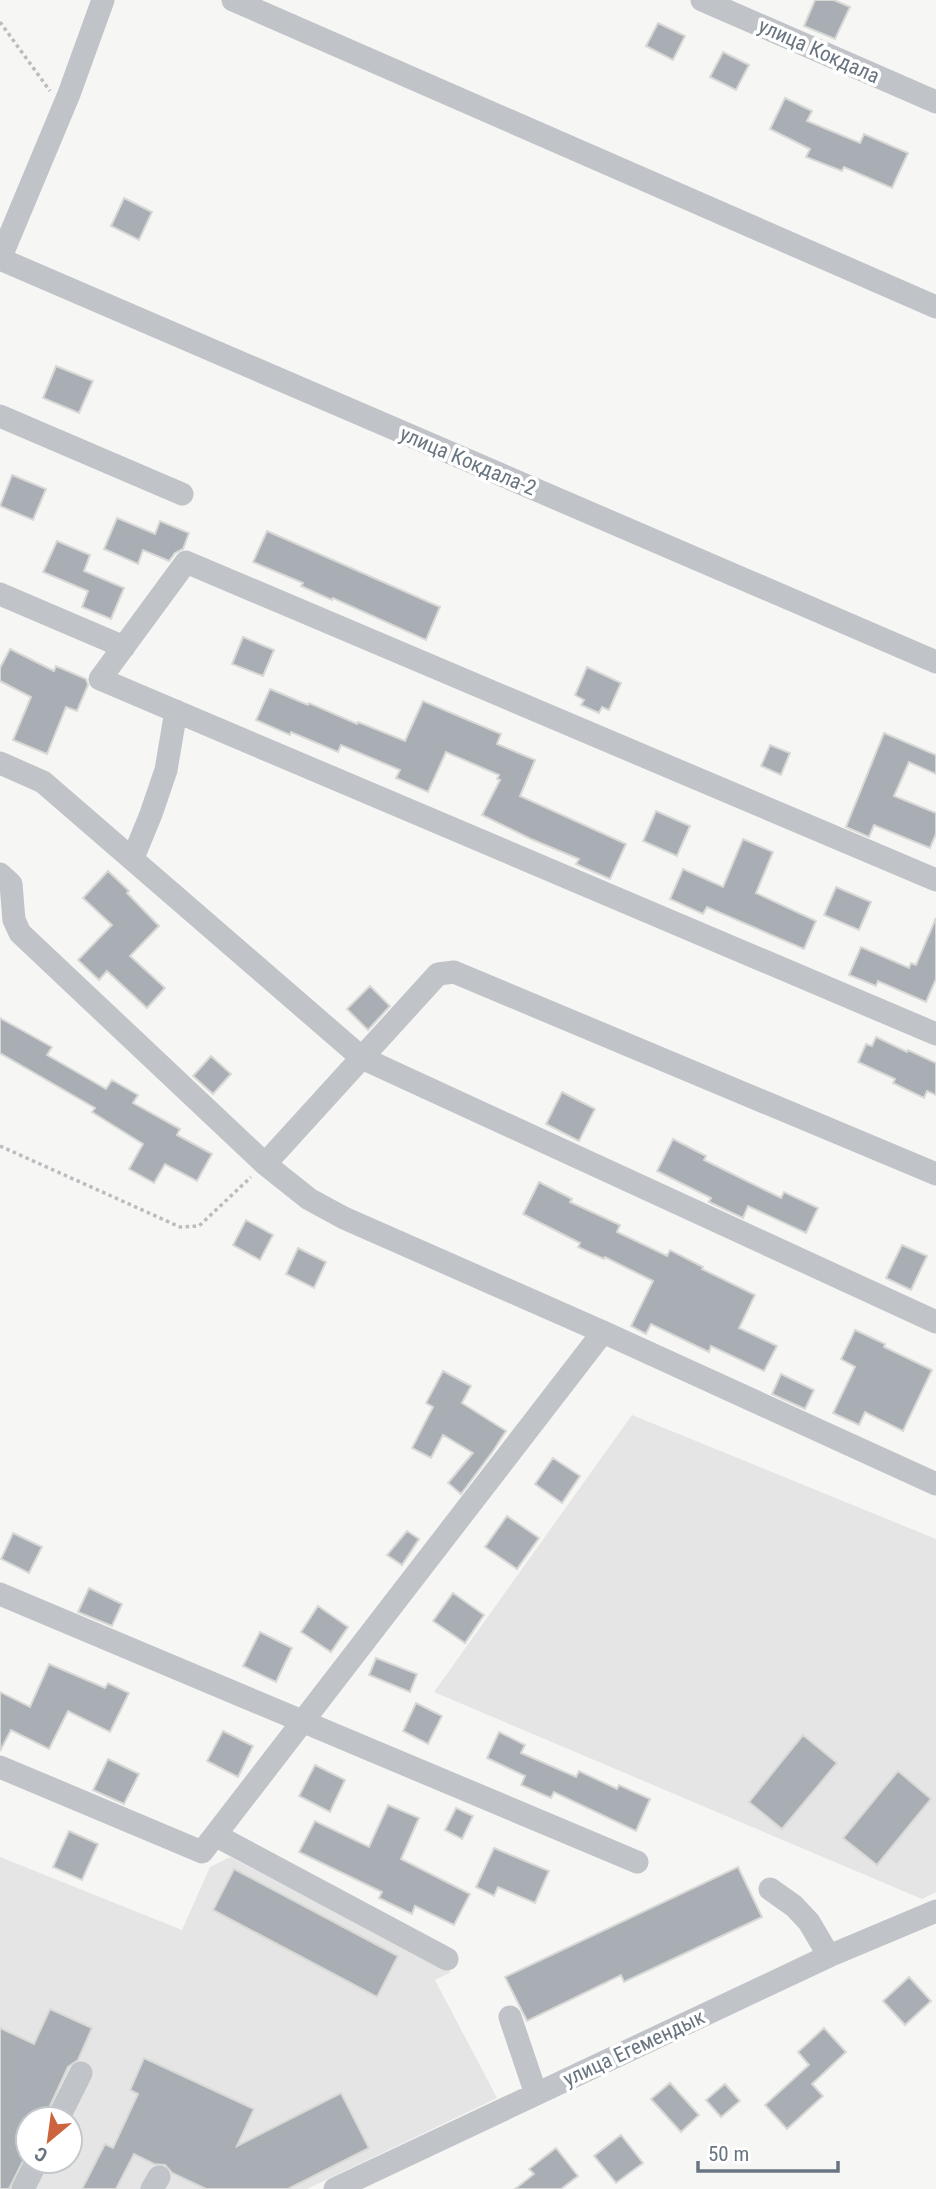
<svg xmlns="http://www.w3.org/2000/svg" width="936" height="2189" font-family="'Roboto Condensed',sans-serif">
  <style>
    .built { fill: #e4e5e4; fill-rule: evenodd }
    .building { fill: #a8aeb3; stroke: #d8d8d6; stroke-width: 2 }
    .lines { fill: none; stroke-linecap: round; stroke-linejoin: round }
    .path { stroke: #babcbe; stroke-width: 3.5; stroke-dasharray: 3.5 3.5; stroke-linecap: butt }
    .minor { stroke: #c0c3c7; stroke-width: 23 }
    .labels { text-anchor: middle; stroke-width: 7; stroke-linejoin: round; paint-order: stroke }
    .street-label { font-size: 21px; fill: #697581; stroke: #fff }
  </style>
  <rect width="100%" height="100%" fill="#f6f6f4"/>
  <path class="built" d="M632 1415 936 1539V1892L922 1899 434 1692Z
    M0 1857 182 1930 210 1867 230 1857 451 1972 435 1980 497 2098 307 2189H0ZM28 2119H70V2161H28Z"/>
  <path class="building" d="M815 0H834L850 7 835 39 804 26Z
    M658 23 685 36 673 60 646 46Z
    M723 52 749 65 736 90 710 77Z
    M785 98 812 111 807 121 860 143 864 134 908 153 892 188 844 167 842 171 806 157 810 149 770 129Z
    M124 198 152 212 139 240 111 226Z
    M56 366 93 381 79 413 43 398Z
    M12 475 46 489 33 520 0 506Z
    M117 518 155 534 160 521 189 533 183 549 175 553 169 561 143 550 138 564 104 549Z
    M267 531 440 607 426 640 333 598 332 600 301 586 303 583 253 562Z
    M57 541 90 555 84 571 124 588 111 619 82 607 88 591 43 572Z
    M243 637 274 650 263 676 232 664Z
    M10 649 54 671 56 666 86 679 88 685 77 711 66 707 47 754 13 740 31 697 0 681V668Z
    M587 667 621 683 609 710 602 707 599 713 581 705 584 700 575 695Z
    M270 689 308 705 309 703 357 724 358 722 405 741 423 701 501 734 497 744 535 760 520 796 626 844 610 879 576 864 579 859 531 839 482 815 500 780 497 779 499 775 446 752 428 792 396 778 400 770 341 745 338 752 291 732 290 735 256 720Z
    M884 733 936 755V774L909 762 894 796 936 813V834L930 848 874 825 869 837 846 827Z
    M770 745 790 753 781 775 761 766Z
    M656 811 690 826 677 856 643 841Z
    M743 839 773 852 756 893 816 921 804 949 707 907 703 914 670 899 683 869 723 887Z
    M108 871 129 891 127 893 159 926 130 956 165 988 147 1008 107 971 99 980 78 960 112 925 83 898Z
    M836 887 871 902 859 930 824 915Z
    M936 918V979L926 1002 878 981 876 986 849 975 861 947 909 968 911 963 916 965Z
    M370 986 390 1006 368 1030 347 1009Z
    M0 1018 52 1047 47 1055 106 1089 112 1080 138 1095 133 1103 180 1129 177 1135 212 1154 197 1181 165 1164 154 1183 129 1169 143 1144 92 1112 95 1108 0 1053Z
    M876 1037 907 1052 908 1050 936 1063V1095L927 1091 924 1098 893 1083 895 1079 858 1062 866 1044 872 1046Z
    M211 1056 231 1074 213 1094 193 1076Z
    M562 1092 595 1109 579 1141 546 1124Z
    M673 1139 706 1156 704 1160 781 1198 784 1192 818 1208 806 1233 748 1206 743 1218 709 1202 711 1198 657 1171Z
    M539 1182 572 1199 570 1202 620 1225 617 1232 667 1256 670 1250 703 1267 702 1269 755 1295 739 1328 777 1346 764 1371 711 1346 709 1352 651 1324 646 1334 631 1326 653 1281 605 1257 604 1259 578 1247 580 1243 523 1214Z
    M246 1220 273 1235 260 1260 233 1245Z
    M902 1245 927 1256 911 1290 886 1278Z
    M298 1248 326 1262 314 1288 286 1274Z
    M855 1330 885 1344 884 1347 932 1370 903 1431 865 1412 859 1425 833 1413 855 1367 841 1359Z
    M443 1371 471 1386 462 1403 506 1431 493 1451 461 1494 448 1483 473 1453 443 1435 431 1458 412 1448 433 1407 426 1403Z
    M781 1374 814 1390 805 1409 772 1394Z
    M553 1458 580 1476 562 1503 535 1484Z
    M507 1516 539 1538 517 1569 485 1547Z
    M407 1531 419 1539 402 1565 387 1555Z
    M13 1533 42 1547 29 1573 1 1559Z
    M89 1588 122 1604 112 1626 78 1612Z
    M453 1593 484 1615 465 1643 433 1621Z
    M318 1606 348 1627 331 1652 301 1632Z
    M260 1632 292 1648 276 1682 243 1666Z
    M376 1658 417 1674 410 1692 369 1675Z
    M49 1664 105 1688 108 1683 129 1693 110 1732 68 1711 49 1749 11 1730 0 1751V1692L30 1707Z
    M416 1703 442 1716 428 1744 403 1731Z
    M223 1731 253 1746 238 1777 207 1761Z
    M499 1732 525 1745 521 1753 576 1777 579 1771 617 1789 619 1785 650 1799 636 1831 554 1792 551 1798 521 1785 525 1776 487 1758Z
    M803 1735 837 1763 782 1829 749 1802Z
    M108 1759 139 1774 124 1804 93 1790Z
    M315 1765 345 1780 330 1812 299 1796Z
    M898 1771 931 1799 877 1865 843 1838Z
    M388 1805 419 1818 401 1859 470 1894 454 1925 415 1906 412 1914 379 1898 382 1892 299 1852 315 1821 369 1847Z
    M456 1808 473 1816 462 1839 445 1830Z
    M69 1831 98 1844 82 1880 53 1867Z
    M494 1848 549 1871 535 1903 498 1887 494 1896 476 1887Z
    M738 1867 762 1917 624 1982 621 1975 527 2021 505 1977Z
    M234 1869 398 1956 377 1997 213 1910Z
    M909 1977 931 2001 905 2025 883 2001Z
    M50 2009 92 2028 78 2060 68 2067 44 2119H28V2151L9 2189H0V2028L34 2044Z
    M824 2028 846 2052 812 2084 823 2096 787 2129 765 2105 809 2065 798 2052Z
    M144 2058 254 2109 237 2146 341 2093 369 2148 288 2189H206L172 2173 165 2165 154 2164 134 2154 116 2189H82L105 2144 113 2148 138 2094 130 2090Z
    M670 2083 699 2115 681 2132 651 2099Z
    M725 2084 740 2101 721 2117 706 2100Z
    M621 2135 643 2163 616 2183 594 2156Z
    M556 2148 578 2176 561 2189H515L534 2174 529 2169Z"/>
  <g class="lines">
    <path class="path" d="M0 22 50 91
      M0 1146 180 1227 199 1226 251 1177"/>
    <path class="minor" d="M233 0 936 307
      M702 0 936 102
      M0 259 936 662
      M0 259 69 94 103 0
      M0 416 182 494
      M0 594 124 647
      M0 763 43 782 362 1058 936 1322
      M133 858 151 814 166 770 176 711
      M0 874 11 884 14 920 20 933 265 1164 309 1199 344 1218 603 1332 936 1484
      M936 880 186 562 100 679 936 1034
      M265 1164 438 974 454 972 936 1174
      M0 1594 637 1862
      M0 1767 202 1852 603 1332
      M215 1835 447 1959
      M770 1889 794 1906 809 1922 829 1956
      M510 2017 536 2094
      M58 2119 81 2073
      M23 2189 37 2161
      M152 2189 159 2177
      M335 2189 829 1956 936 1911"/>
  </g>
  <g class="labels">
    <g class="street-label">
      <text transform="translate(819 51) rotate(24)" y="7">улица Кокдала</text>
      <text transform="translate(468 461) rotate(23)" y="7">улица Кокдала-2</text>
      <text transform="translate(634 2048) rotate(-25)" y="7">улица Егемендык</text>
    </g>
  </g>
  <g transform="translate(49 2140) rotate(209)"><circle r="33" fill="#ffffff" stroke="#c3c8cd" stroke-width="2"/>
  <path d="M0-5L12 26L0 18L-12 26Z" fill="#cc643d"/>
  <text y="-10" font-size="19" font-weight="bold" text-anchor="middle" fill="#697581">С</text>
  </g>
  <path d="M698 2161v10h140v-10" fill="none" stroke="#697581" stroke-width="3.5"/>
  <text x="708" y="2161" font-size="21" fill="#697581" stroke="#ffffff" stroke-width="5" paint-order="stroke">50 m</text>
</svg>
